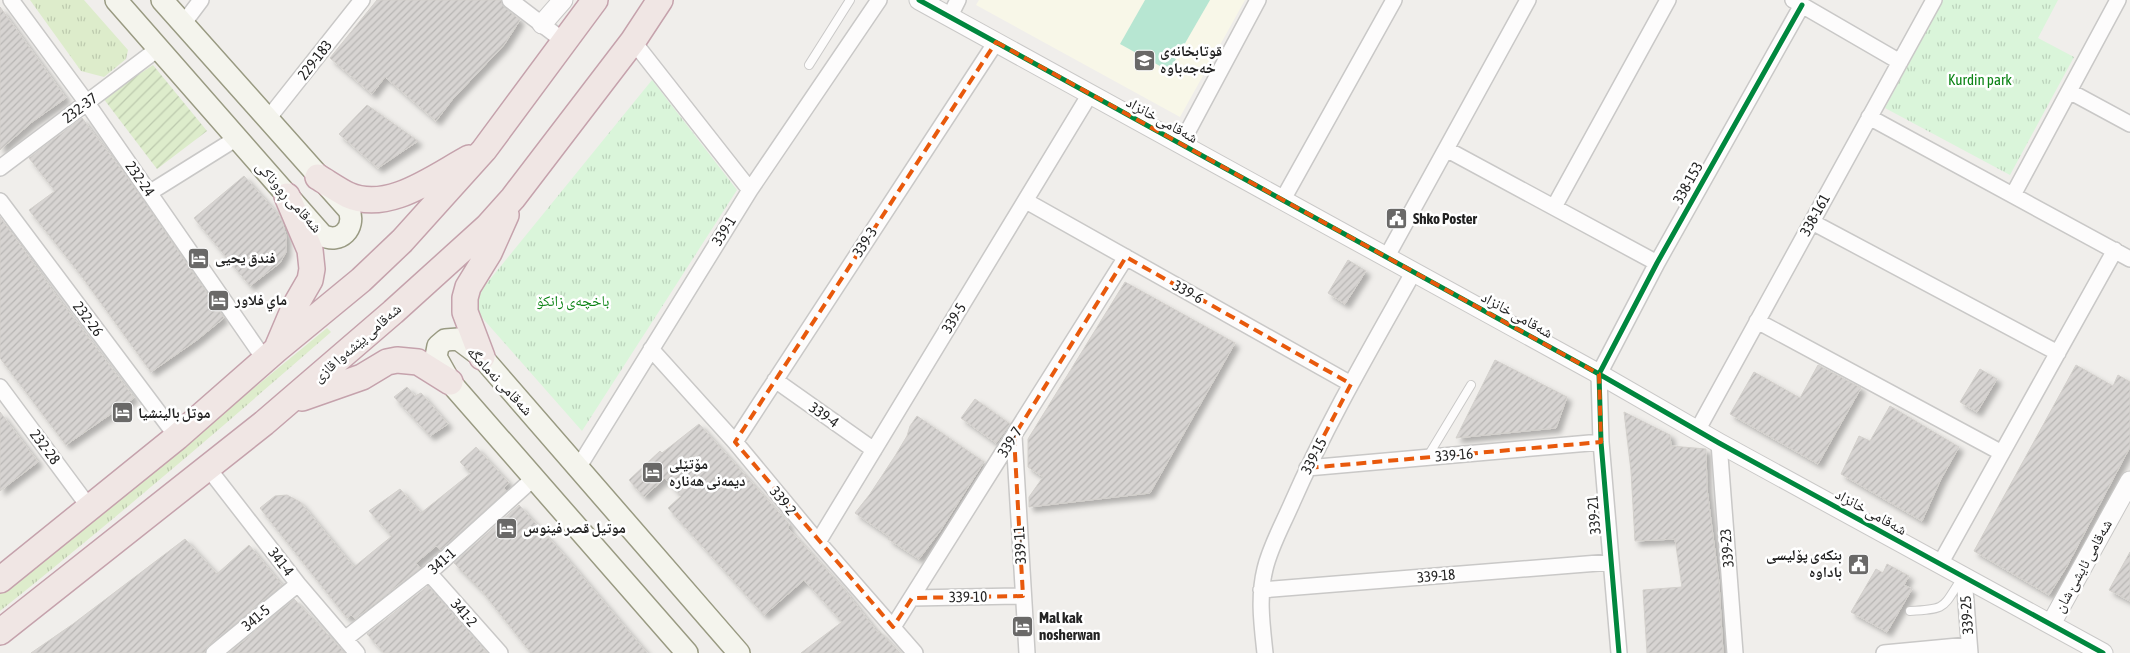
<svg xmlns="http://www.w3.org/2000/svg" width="2130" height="653" font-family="'Asap Condensed','Noto Naskh Arabic',sans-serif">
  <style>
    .education { fill: #f8f7e8 }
    .grass { fill: url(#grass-tufts) }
    .park { fill: url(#park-tufts) }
    .garden { fill: url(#garden-furrows) }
    .pitch { fill: #b7e6d2 }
    .building { fill: url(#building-hatch); stroke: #d3d0cc; filter: url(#shadow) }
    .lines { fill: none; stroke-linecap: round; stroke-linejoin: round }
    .service-casing { stroke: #c9c8c7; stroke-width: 10 }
    .minor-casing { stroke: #c9c8c7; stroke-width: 18 }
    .tertiary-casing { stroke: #c9c8c7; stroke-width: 21 }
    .secondary-casing { stroke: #999a82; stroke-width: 24 }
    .trunk-casing { stroke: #c5a2ac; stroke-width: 28 }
    .service { stroke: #fdfcfc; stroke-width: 8 }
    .minor { stroke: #fdfcfc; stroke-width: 15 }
    .tertiary { stroke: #fdfcfc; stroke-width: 19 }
    .secondary { stroke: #f4f4ed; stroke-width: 21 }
    .trunk { stroke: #f0e6e4; stroke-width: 25 }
    .cycleway-casing { stroke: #fff; stroke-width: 8 }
    .cycleway { stroke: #00873e; stroke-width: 5 }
    .marked { fill: none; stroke: #e8590c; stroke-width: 4; stroke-dasharray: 10 6; stroke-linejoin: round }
    .labels { text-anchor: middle; stroke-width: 5; stroke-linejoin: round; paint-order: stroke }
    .poi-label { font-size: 15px; font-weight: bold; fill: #222; stroke: #fff; text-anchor: start }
    .street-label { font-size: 15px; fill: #222; stroke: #fff }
    .park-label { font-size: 15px; fill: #0c8416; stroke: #fff }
  </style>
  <defs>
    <pattern id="grass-tufts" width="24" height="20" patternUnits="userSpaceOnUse" patternTransform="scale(1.25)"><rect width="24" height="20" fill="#ddeccb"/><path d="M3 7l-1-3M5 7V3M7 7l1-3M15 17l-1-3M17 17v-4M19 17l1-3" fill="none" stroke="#bdcaae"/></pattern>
    <pattern id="park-tufts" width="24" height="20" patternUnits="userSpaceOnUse" patternTransform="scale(1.25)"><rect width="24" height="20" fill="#daf5da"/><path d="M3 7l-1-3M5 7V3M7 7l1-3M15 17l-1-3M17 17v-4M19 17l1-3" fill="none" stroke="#bbd2bb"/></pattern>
    <pattern id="garden-furrows" width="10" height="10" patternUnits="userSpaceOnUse" patternTransform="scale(1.25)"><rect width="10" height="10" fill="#ddeccb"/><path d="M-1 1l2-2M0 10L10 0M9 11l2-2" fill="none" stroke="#bdcaae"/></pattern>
    <pattern id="building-hatch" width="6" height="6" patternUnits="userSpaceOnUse" patternTransform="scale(1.25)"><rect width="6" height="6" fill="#d7d4d2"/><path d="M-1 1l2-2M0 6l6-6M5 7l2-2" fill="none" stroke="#b8b6b4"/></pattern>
    <filter id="shadow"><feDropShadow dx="4.5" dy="4.5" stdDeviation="2.5" flood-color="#0004"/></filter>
  </defs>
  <rect width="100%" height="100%" fill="#f0eeeb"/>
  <path class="education" d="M979 0H1245L1180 117 976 5Z"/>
  <path class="grass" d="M30 0H84L128 50 126 59 104 77 81 71Z
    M327 328 331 332C222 427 113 521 0 611V591L210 424Z"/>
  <path class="park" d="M1943 0H2058L2038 38 2074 57 2010 175 1885 108Z
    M652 80 737 190 582 431 470 304Z"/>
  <path class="garden" d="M153 65 207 131 157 169 103 98Z"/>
  <path class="pitch" d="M1145 0H1210L1169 71 1120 44Z"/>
  <path class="building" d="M377 0H501L504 7 520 20 504 45 452 100 436 121 385 77 372 94 330 58Z
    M0 7 66 98 32 122 0 150Z
    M367 105 418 141 378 168 339 134Z
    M82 118 132 184 224 318 197 340 151 372 80 274 29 210 55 191 29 158Z
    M244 176 281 218 286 236V252L280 263 250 286 194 218Z
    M0 217 58 298 134 398 66 445 0 358Z
    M1348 260 1366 271 1345 304 1328 293Z
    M1125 282 1235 343 1150 493 1029 507V497L1043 477 1028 467V439Z
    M1495 360 1567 397 1556 428 1456 438Z
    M1818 365 1861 388 1818 464 1730 414 1754 372 1800 398Z
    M2076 365 2113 386 2118 375 2130 382V447L2067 566 2049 595 1974 551Z
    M1980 369 1997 379 1977 412 1960 402Z
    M407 387 415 396 421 393 448 424 430 436 394 397Z
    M975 399 1010 424 996 443 961 418Z
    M1890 406 1959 447 1941 479 1922 521 1841 474 1859 436 1870 441Z
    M0 412 38 462 0 491Z
    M1624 412 1670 435 1671 446 1706 449 1707 489 1719 583 1723 653H1647L1643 590 1682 587 1675 539 1635 541 1631 471Z
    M917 416 984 462 940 531 919 559 888 539 890 537 855 513 870 494 895 456 907 436 910 426Z
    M699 424 789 524 788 528 843 588 878 633 879 631 900 653H801L842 622 804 580 764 615 668 508 681 496 665 478 644 497 629 480 660 451 662 453Z
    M476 447 509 483 504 488 506 491 441 550 436 546 416 563 420 568 355 619 351 615 347 618 260 508 275 496 287 495 300 502 354 567 392 536 369 511 400 489 421 513 471 473 460 462Z
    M519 505 564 555 647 653H531L482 591 454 563Z
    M185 539 217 574 249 545 282 585 208 646 205 653H31L73 624Z
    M2130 552V601L2109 590Z
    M1887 564 1909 576 1904 585 1912 589 1887 632 1851 612 1876 569 1883 573Z
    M428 586 487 653H384L367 634Z
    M294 599 345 653H229Z"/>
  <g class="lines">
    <defs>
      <path id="service" d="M809 65 850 0
        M1428 456 1471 385
        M1910 611C1948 609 1942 608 1962 578"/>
      <path id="minor" d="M11 0 87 103 265 360
        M510 0 565 42
        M1793 0 1900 62
        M950 16 958 0
        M183 24 201 0
        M633 41 750 190
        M2069 91 2130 124
        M1869 117 2130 259
        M267 120 362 0
        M1181 144 1258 0
        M1446 149 1657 263
        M0 168 159 48
        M149 193 237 138
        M2013 195 2118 0
        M0 201 177 437
        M1026 201 1351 384
        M1282 201 1394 0
        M1554 207 1668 0
        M1812 222 2058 353
        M1386 258 1528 0
        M1757 321 2002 453
        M651 349 735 442 818 542 915 653
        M775 380 874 450
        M0 387 89 507
        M1697 431 1934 0
        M1014 436 1027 653
        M735 442 996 42
        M1719 443 1735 653
        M208 468 298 584 357 653
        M578 468 750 190 879 0
        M1307 468 1601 442
        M818 542 1090 94
        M1940 564 2115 250
        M429 573 500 653
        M1964 577 1970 653
        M1261 590 1611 562
        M912 598 1023 596
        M893 627 1126 257
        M345 639 429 573 534 478
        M214 653 298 584
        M1265 653C1262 625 1258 597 1265 569 1270 547 1283 524 1292 503 1327 423 1371 348 1413 273
        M1619 653 1601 442 1599 374 1657 263 1802 5
        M1884 653 1969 645"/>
      <path id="tertiary" d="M919 0 1599 374 1719 443 2103 653
        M542 24 563 0
        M2051 624 2130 481"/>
      <path id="secondary" d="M116 0 322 235C340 245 356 228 349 210L162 0
        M687 653 450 382 436 357 438 346 445 340 458 339 482 357 739 653"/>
      <path id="trunk" d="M318 177C328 183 338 190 348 195 388 213 434 177 469 158
        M278 346 295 306 310 280 312 269 310 250 287 196
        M482 357 465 312V298L468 287 489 253 506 215
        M302 398 362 377 387 362 397 360 418 362 450 382
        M0 580 177 437 276 350 361 280 402 241 484 150 595 0
        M0 632 264 423 393 312 487 227 513 198 633 41 660 0"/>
    </defs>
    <use href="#service" class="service-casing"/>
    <use href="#minor" class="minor-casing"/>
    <use href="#tertiary" class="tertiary-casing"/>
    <use href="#secondary" class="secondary-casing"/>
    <use href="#trunk" class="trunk-casing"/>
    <use href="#service" class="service"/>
    <use href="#minor" class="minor"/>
    <use href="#tertiary" class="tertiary"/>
    <use href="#secondary" class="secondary"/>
    <use href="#trunk" class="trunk"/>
    <defs>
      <path id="cycleway" d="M919 0 1599 374 1719 443 2103 653
        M1619 653 1601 442 1599 374 1657 263 1802 5"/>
    </defs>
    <use href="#cycleway" class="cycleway-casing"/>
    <use href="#cycleway" class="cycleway"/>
  </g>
  <path class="marked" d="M996 42 1599 374 1601 442 1307 468 1351 384 1126 257 1014 436 1023 596 912 598 893 627 735 442Z"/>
  <defs>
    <symbol id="school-square" viewBox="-11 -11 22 22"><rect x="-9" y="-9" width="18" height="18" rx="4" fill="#6a6968" stroke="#fff"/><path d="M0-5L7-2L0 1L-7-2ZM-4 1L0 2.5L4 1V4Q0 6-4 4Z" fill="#fff"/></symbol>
    <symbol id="civic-square" viewBox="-11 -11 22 22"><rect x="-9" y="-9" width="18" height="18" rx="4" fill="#6a6968" stroke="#fff"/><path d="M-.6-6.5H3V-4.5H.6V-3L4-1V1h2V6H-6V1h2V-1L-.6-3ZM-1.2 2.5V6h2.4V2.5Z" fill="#fff"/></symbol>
    <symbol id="hotel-square" viewBox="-11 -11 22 22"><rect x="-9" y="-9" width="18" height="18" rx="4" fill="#6a6968" stroke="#fff"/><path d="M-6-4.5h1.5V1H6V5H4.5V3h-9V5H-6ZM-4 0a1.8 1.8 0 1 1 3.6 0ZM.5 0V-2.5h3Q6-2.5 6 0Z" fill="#fff"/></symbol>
  </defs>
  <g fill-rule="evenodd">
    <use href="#school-square" x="1132" y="48" width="25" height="25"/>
    <use href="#civic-square" x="1384" y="206" width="25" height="25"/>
    <use href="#hotel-square" x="186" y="246" width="25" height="25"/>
    <use href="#hotel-square" x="206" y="288" width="25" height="25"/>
    <use href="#hotel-square" x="110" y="400" width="25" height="25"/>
    <use href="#hotel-square" x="640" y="460" width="25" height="25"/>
    <use href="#hotel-square" x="494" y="516" width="25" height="25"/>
    <use href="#civic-square" x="1846" y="552" width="25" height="25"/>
    <use href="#hotel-square" x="1010" y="614" width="25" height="25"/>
  </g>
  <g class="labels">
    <g class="poi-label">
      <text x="1160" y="56">قوتابخانەی<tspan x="1160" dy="17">خەجەباوە</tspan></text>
      <text x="1413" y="224">Shko Poster</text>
      <text x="215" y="263">فندق يحيى</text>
      <text x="235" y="305">ماي فلاور</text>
      <text x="138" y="418">موتل بالينشيا</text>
      <text x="669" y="469">مۆتێلی<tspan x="669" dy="17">دیمەنی هەنارە</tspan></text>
      <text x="523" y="533">موتيل قصر فينوس</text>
      <text x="1842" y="560" text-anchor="end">بنکەی پۆلیسی<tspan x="1842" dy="17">باداوە</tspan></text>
      <text x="1039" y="623">Mal kak<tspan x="1039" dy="17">nosherwan</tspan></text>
    </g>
    <g class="street-label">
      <text transform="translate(315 60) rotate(-52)" y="5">229-183</text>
      <text transform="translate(80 108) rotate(-37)" y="5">232-37</text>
      <text transform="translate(1162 120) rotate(29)" y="5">شەقامی خانزاد</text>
      <text transform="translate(140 179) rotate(55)" y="5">232-24</text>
      <text transform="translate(1688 183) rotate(-61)" y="5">338-153</text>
      <text transform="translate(289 197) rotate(48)" y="5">شەقامی ڕووناکی</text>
      <text transform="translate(1815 215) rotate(-61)" y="5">338-161</text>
      <text transform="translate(724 231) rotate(-58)" y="5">339-1</text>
      <text transform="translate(865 242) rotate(-57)" y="5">339-3</text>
      <text transform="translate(1188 292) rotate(29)" y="5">339-6</text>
      <text transform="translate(1517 315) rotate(29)" y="5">شەقامی خانزاد</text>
      <text transform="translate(954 318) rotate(-59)" y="5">339-5</text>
      <text transform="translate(88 319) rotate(53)" y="5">232-26</text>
      <text transform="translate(357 343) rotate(-41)" y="5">شەقامی پێشەوا قازی</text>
      <text transform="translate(500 381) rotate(47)" y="5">شەقامی نەمامگە</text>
      <text transform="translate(824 415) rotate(35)" y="5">339-4</text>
      <text transform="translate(1010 442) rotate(-58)" y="5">339-7</text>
      <text transform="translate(45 447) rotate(53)" y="5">232-28</text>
      <text transform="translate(1454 455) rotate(-5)" y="5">339-16</text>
      <text transform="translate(1314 456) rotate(-63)" y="5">339-15</text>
      <text transform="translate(783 501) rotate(51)" y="5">339-2</text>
      <text transform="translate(1871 512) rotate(29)" y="5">شەقامی خانزاد</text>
      <text transform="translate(1594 515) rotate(-95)" y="5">339-21</text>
      <text transform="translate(1020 545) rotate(-93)" y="5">339-11</text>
      <text transform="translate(1727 548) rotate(-95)" y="5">339-23</text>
      <text transform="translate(442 561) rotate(-42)" y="5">341-1</text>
      <text transform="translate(281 562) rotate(52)" y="5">341-4</text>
      <text transform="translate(2083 566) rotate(-61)" y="5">شەقامی ئایشێ شان</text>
      <text transform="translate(1436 576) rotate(-5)" y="5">339-18</text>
      <text transform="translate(968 597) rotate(-1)" y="5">339-10</text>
      <text transform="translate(464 613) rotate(49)" y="5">341-2</text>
      <text transform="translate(1967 615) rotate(-94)" y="5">339-25</text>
      <text transform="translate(256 618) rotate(-40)" y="5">341-5</text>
    </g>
    <g class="park-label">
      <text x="1980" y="85">Kurdin park</text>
      <text x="573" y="306">باخچەی زانکۆ</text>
    </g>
  </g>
</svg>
